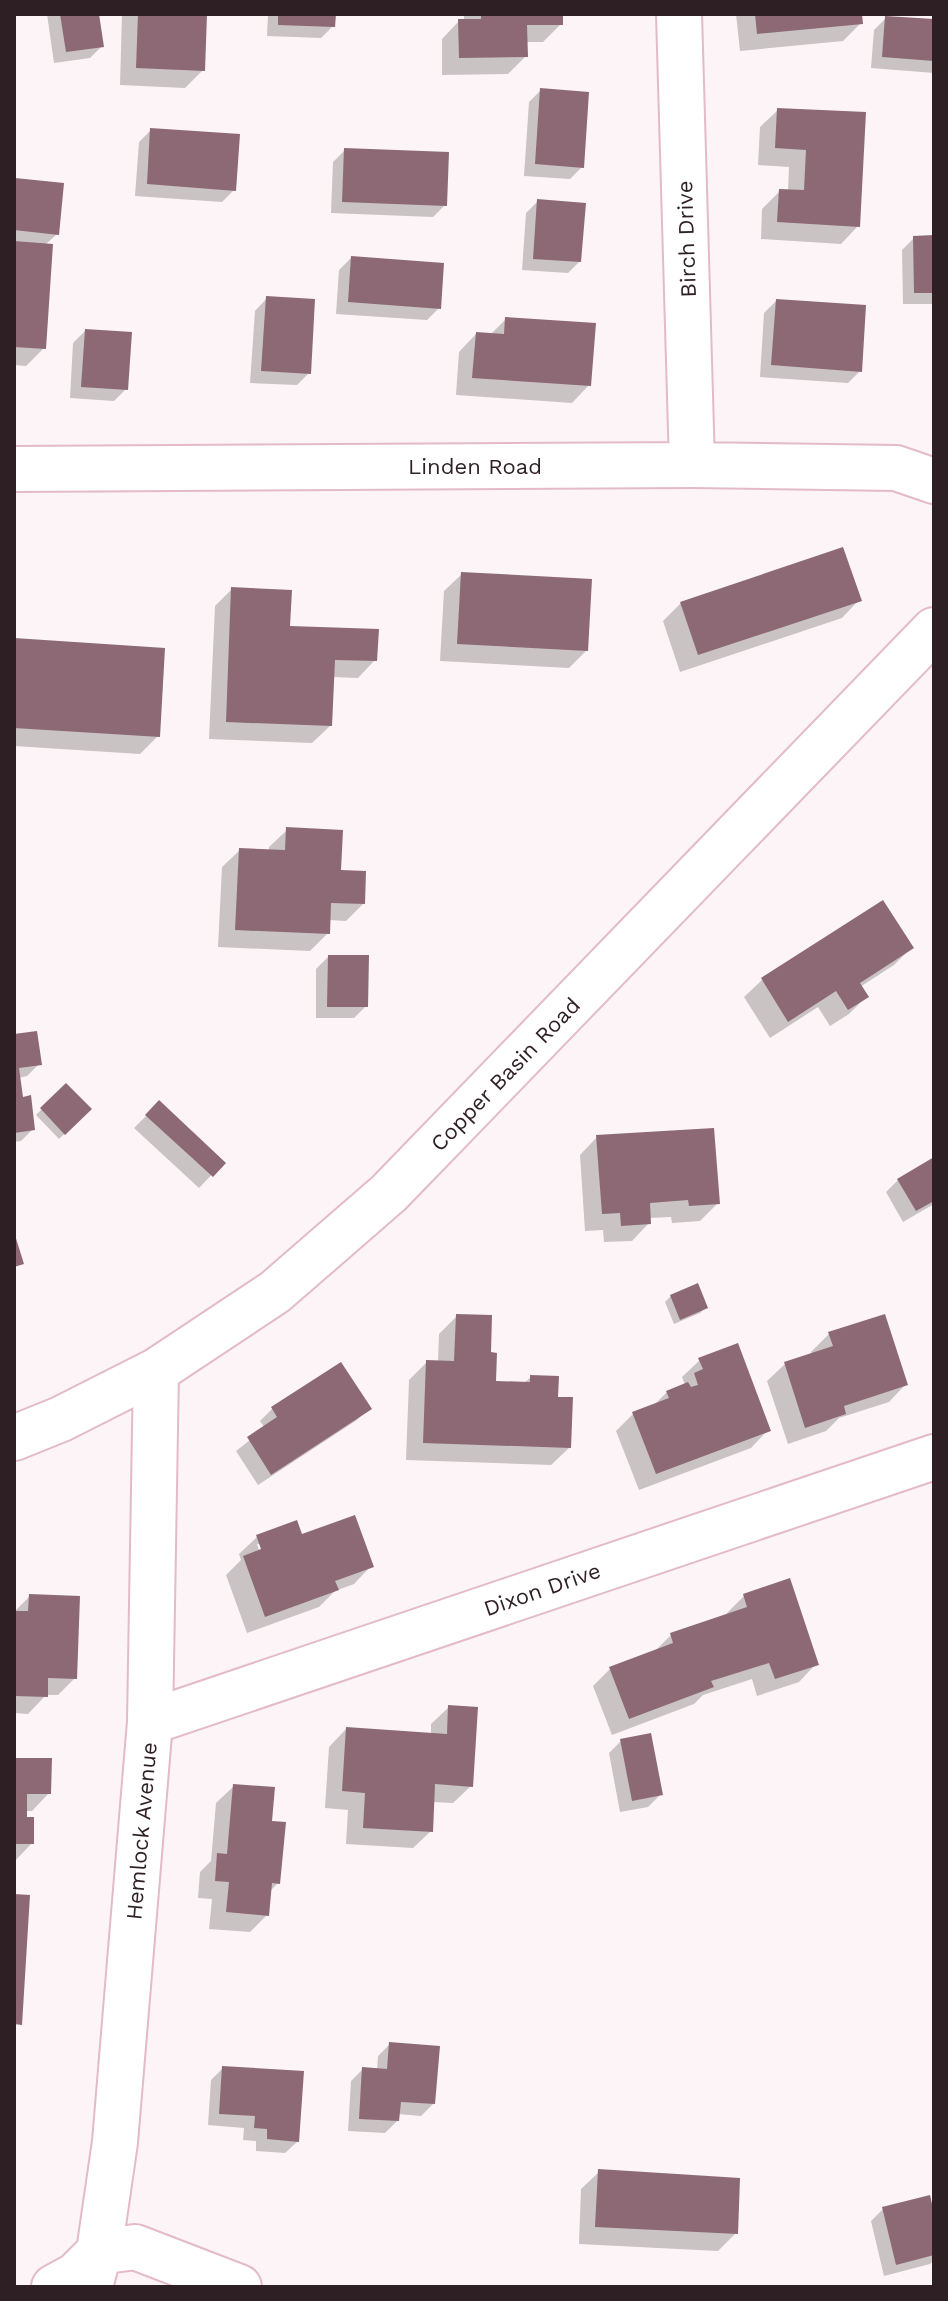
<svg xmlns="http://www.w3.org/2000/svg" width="948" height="2301" font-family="'Work Sans',sans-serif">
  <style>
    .shadow { fill: #0003; fill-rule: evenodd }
    .building { fill: #8c6975 }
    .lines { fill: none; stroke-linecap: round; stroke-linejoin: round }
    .minor-casing { stroke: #e3bbc8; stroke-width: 48 }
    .minor { stroke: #fff; stroke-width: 44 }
    .labels { text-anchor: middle; stroke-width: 6; stroke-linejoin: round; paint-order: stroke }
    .street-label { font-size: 22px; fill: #2e1f24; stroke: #fff }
  </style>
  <rect width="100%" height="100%" fill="#fcf4f6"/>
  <path class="shadow" d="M47 14H97L102 46 90 58 54 63Z
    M122 14H205L203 70 185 88 120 85Z
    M268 14H334L333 26 321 38 267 36Z
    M464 14H561V24L543 42H526V56L508 74 442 75V39L459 21H464Z
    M736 14H860L861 23 843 41 740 51Z
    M886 18 934 21V73L871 68 874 30Z
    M541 90 582 167 570 179 524 176 529 102Z
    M778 110 864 114 858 226 841 244 761 239 762 209 780 191H788L789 167 758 165 760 127Z
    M151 130 234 190 222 202 135 196 139 142Z
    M345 150 445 205 433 217 331 213 333 162Z
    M15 180 57 234 45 245 44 348 26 366 14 365Z
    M538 201 580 261 568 273 522 270 526 213Z
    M934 237V304H903L902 250 914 238Z
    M351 258 439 308 427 320 336 314 339 270Z
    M267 298 309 373 297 385 250 383 255 311Z
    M776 301 860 371 848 383 760 377 764 313Z
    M506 319 589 385 572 403 456 395 459 352 476 334 490 335Z
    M85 331 126 389 114 401 70 398 73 343Z
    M462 574 586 651 569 668 440 661 444 591Z
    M232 589 288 627 375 660 358 678 332 677 330 726 312 743 209 739 215 606Z
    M859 600 842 618 680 672 663 621 681 603Z
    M14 640 158 736 140 754 14 746Z
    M287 830 339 872 363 904 346 921 329 920 328 933 310 951 218 947 222 867 240 850 269 851V847Z
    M883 903 911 948 894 965 860 987 866 997 849 1014 830 1026 818 1007 770 1038 744 997 762 980Z
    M328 957 366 1006 354 1018H316V969Z
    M14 1036 39 1064 27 1076 18 1078 21 1099 33 1129 21 1141 14 1142Z
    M66 1085 90 1109 59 1139 36 1115Z
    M159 1103 223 1163 199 1188 134 1128Z
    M597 1137 718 1203 700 1221 672 1223 671 1217 649 1218V1223L632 1241 604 1242 603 1230 585 1231 580 1155Z
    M934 1159V1204L903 1222 886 1192 898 1180Z
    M671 1296 706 1307 700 1313 674 1324 665 1302Z
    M457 1316 489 1354 494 1383 523 1384 531 1377 556 1399 569 1448 551 1465 406 1460 409 1380 427 1362H438L439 1334Z
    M829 1334 906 1384 889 1402 839 1418 826 1431 788 1444 767 1381 785 1364 812 1355 811 1352Z
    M700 1360 768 1430 751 1448 639 1490 616 1431 634 1413 654 1405 667 1392 685 1385 682 1377Z
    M369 1408 357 1420 258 1485 236 1451 265 1428 260 1421 272 1409Z
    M300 1536 371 1566 354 1584 335 1591 319 1607 247 1633 226 1575 241 1560 239 1554 257 1537ZM257 1544H261L262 1559Z
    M30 1596 75 1678 58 1695H46L28 1714 14 1713V1612Z
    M744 1596 816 1664 799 1682 757 1696 752 1679 703 1695 694 1704 612 1735 593 1686 610 1669 654 1652 671 1635 728 1616 727 1613Z
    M449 1707 471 1786 453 1803 432 1802 431 1831 413 1848 346 1844 348 1810 325 1808 329 1747 346 1729 431 1735V1724Z
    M621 1741 660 1795 648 1807 620 1812 609 1753Z
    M14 1760 49 1793 32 1811H25L32 1843 15 1861Z
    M234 1786 270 1822 278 1883 269 1892 267 1915 250 1932 209 1929 212 1899 198 1898 200 1872 211 1861 216 1803Z
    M390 2044 433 2104 421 2116 398 2114 397 2121 385 2133 348 2131 351 2081 363 2069 377 2070 378 2056Z
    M223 2068 298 2141 285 2153 256 2151V2141L243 2140 244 2128 208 2125 211 2080Z
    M599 2172 736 2233 718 2251 579 2244 581 2189Z
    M883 2209 934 2221V2260L930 2264 884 2276 871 2221Z"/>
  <path class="building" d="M60 14H99L104 47 66 52Z
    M138 14H207L205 71 136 68Z
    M278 14H336L335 27 278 25Z
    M481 14H563V25H527L528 57 459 58 458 19H481Z
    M755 14H862L863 24 757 34Z
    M885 16 934 19V61L882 57Z
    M540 88 589 92 584 168 535 164Z
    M777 108 866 112 860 227 777 222 779 189 804 190 806 150 775 148Z
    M150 128 240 134 236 191 147 184Z
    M344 148 449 152 447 206 342 202Z
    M15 178 64 183 59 235 14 230Z
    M537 199 586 203 581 262 533 259Z
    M934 235V293H914L913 236Z
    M14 241 53 244 46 349 14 347Z
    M351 256 444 263 441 309 348 302Z
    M266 296 315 299 311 374 261 371Z
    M776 299 866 305 862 372 771 365Z
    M505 317 596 323 591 386 472 378 476 332 504 334Z
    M85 329 132 332 128 390 81 387Z
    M843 547 862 601 698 655 680 602Z
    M461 572 592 579 588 651 457 644Z
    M231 587 292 590 290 626 379 629 377 661 335 660 332 726 226 722Z
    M14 638 165 648 160 737 14 728Z
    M286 827 343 830 341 870 366 871 365 904 331 903 330 934 235 930 239 848 285 850Z
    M883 900 914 948 860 983 869 997 848 1010 836 991 788 1022 761 978Z
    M328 955H369L368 1007H327Z
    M37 1031 42 1065 19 1068 23 1097 31 1095 35 1130 14 1133V1034Z
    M66 1083 92 1109 65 1135 40 1108Z
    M159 1100 226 1163 213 1177 145 1115Z
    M714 1128 720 1204 689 1206 688 1200 650 1203 651 1224 621 1226 620 1213 602 1214 596 1135Z
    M934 1157V1201L916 1211 897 1179Z
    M14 1232 24 1264 14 1267Z
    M698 1283 708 1308 680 1320 670 1295Z
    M456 1314 492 1315 491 1352 497 1353 496 1381 530 1382V1375L559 1376 558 1397H573L571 1448 423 1443 426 1360 454 1361Z
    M885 1314 908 1385 844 1406 846 1414 805 1428 784 1362 833 1346 828 1332Z
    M738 1343 771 1431 656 1474 632 1412 669 1398 666 1391 688 1382 691 1387 698 1385 694 1373 703 1369 698 1358Z
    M341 1362 372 1409 271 1475 247 1437 277 1417 271 1407Z
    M355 1515 374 1567 335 1581 339 1590 265 1617 243 1556 261 1549 256 1535 297 1520 302 1534Z
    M790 1578 819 1665 775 1679 769 1663 711 1681 714 1687 629 1719 609 1667 673 1643 670 1633 747 1607 743 1594Z
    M29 1594 80 1596 77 1679 48 1678V1697L14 1696V1611H28Z
    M448 1705 478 1707 473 1787 435 1784 433 1832 363 1828 365 1793 342 1791 346 1727 447 1734Z
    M651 1733 663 1795 632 1801 620 1739Z
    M14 1758H52L51 1794H27V1817H34V1844H14Z
    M233 1784 275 1787 272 1821 286 1822 280 1884 272 1883 269 1916 226 1912 229 1882 215 1881 217 1853 227 1854Z
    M14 1894 30 1895 22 2025 14 2024Z
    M389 2042 440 2046 435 2104 401 2102 399 2121 359 2119 362 2067 387 2069Z
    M222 2066 304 2071 299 2142 267 2139V2129L254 2128 255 2116 219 2114Z
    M598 2169 740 2178 738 2234 595 2227Z
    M930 2195 934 2213V2255L896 2265 882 2207Z"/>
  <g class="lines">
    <defs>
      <path id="minor" d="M679 14 692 465
        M14 469 692 465 896 468 934 481
        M14 1438 61 1419 156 1371 275 1292 389 1193 934 630
        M150 1722 934 1457
        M54 2287 76 2275 99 2252 135 2247 239 2287
        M90 2287 99 2252 115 2142 150 1722 156 1371"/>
    </defs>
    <use href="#minor" class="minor-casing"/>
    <use href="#minor" class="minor"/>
  </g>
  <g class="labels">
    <g class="street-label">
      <text transform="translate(686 239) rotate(-92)" y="8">Birch Drive</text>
      <text x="475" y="474">Linden Road</text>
      <text transform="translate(505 1074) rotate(-46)" y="8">Copper Basin Road</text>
      <text transform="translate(542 1589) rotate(-19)" y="8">Dixon Drive</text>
      <text transform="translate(141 1831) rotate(-85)" y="8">Hemlock Avenue</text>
    </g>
  </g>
  <rect width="948" height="2301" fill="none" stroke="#2e1f24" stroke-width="32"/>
</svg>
